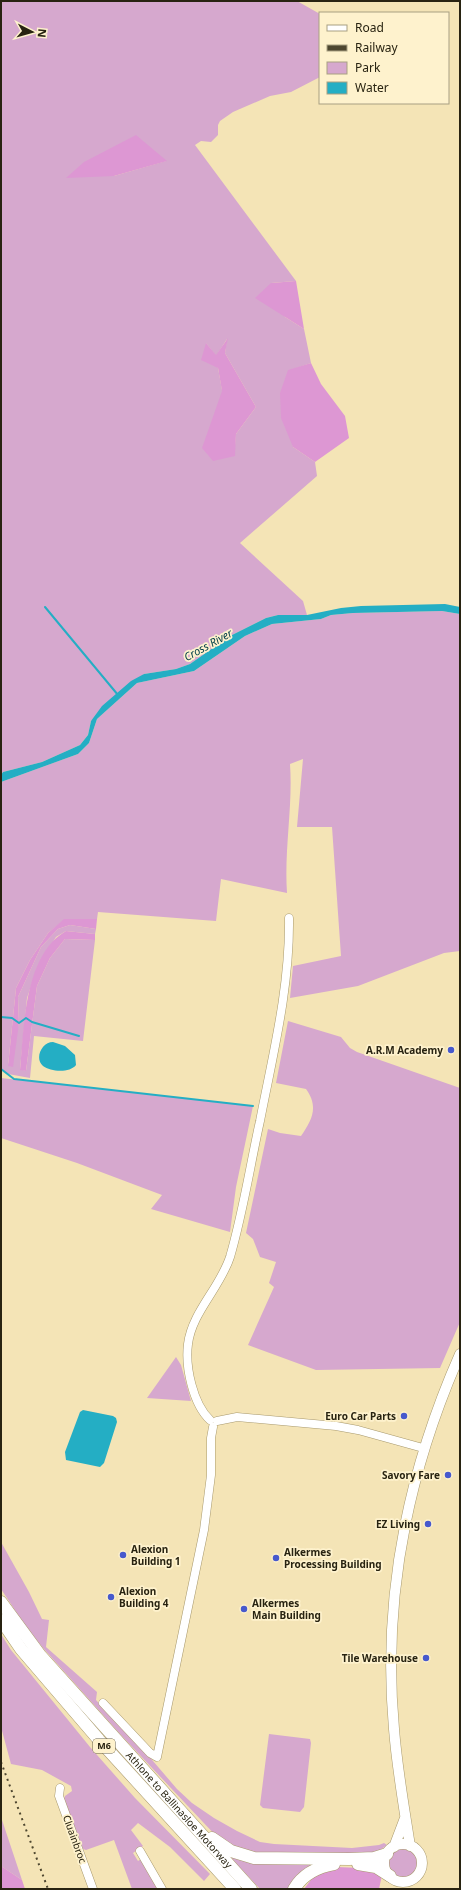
<svg xmlns="http://www.w3.org/2000/svg" width="461" height="1890" font-family="'Noto Sans',sans-serif">
  <style>
    .green { fill: #d6a8ce; fill-rule: evenodd }
    .forest { fill: #dd97d3 }
    .water { fill: #24aec4 }
    .lines { fill: none; stroke-linecap: round; stroke-linejoin: round }
    .stream { stroke: #24aec4; stroke-width: 2 }
    .minor-casing { stroke: #a8996d; stroke-width: 9 }
    .major-casing { stroke: #a8996d; stroke-width: 11 }
    .highway-casing { stroke: #a8996d; stroke-width: 13 }
    .minor { stroke: #fff; stroke-width: 8 }
    .major { stroke: #fff; stroke-width: 10 }
    .highway { stroke: #fff; stroke-width: 12 }
    .rail { stroke: #4d462f; stroke-width: 2; stroke-dasharray: 2 4; stroke-linecap: butt }
    .poi-dot { fill: #4759cd; stroke: #fef2cd; stroke-width: 1.5 }
    .labels { text-anchor: middle; stroke-width: 3.5; stroke-linejoin: round; paint-order: stroke }
    .shield { fill: #fef2cd; stroke: #686149; stroke-width: 1 }
    .shield-label { font-size: 9px; font-weight: bold; fill: #282311 }
    .poi-label { font-size: 10px; font-weight: bold; fill: #282311; stroke: #fef2cd; text-anchor: end }
    .street-label { font-size: 10px; fill: #282311; stroke: #fef2cd }
    .water-label { font-size: 11px; font-style: italic; fill: #06414b; stroke: #fef2cd }
  </style>
  <rect width="100%" height="100%" fill="#f4e4b6"/>
  <path class="green" d="M1 1H297L320 14V77L291 92 270 96 233 112 220 121 218 125V135L211 142 201 141 195 145 296 281 271 283 285 317 304 329 311 363 288 371 293 447 315 462 317 476 240 543 303 601 307 615H278L266 618 230 636 190 664 176 669 144 674 91 721 88 735 80 745 42 762 3 772 1 775ZM166 161 114 176H76ZM227 339 225 353 256 407 236 434 234 456 218 368 206 343 216 356Z
    M442 611 460 614V951L444 953 358 986 290 998 293 966 341 956 332 827H297L303 759 290 764C293 807 284 849 287 893L221 879 216 921 98 912 97 919 64 920 48 933 30 960 16 988 8 1066 19 1023 18 997 41 947 58 929 70 925 96 929 95 934 66 931 56 937 37 968 27 998 20 1069 26 1071 37 986 50 958 65 939 95 940 83 1041 34 1036 30 1078 8 1074 2 1070 1 782 78 754 89 743 97 719 137 683 194 671 245 636 272 624 321 619 331 615 353 613Z
    M288 1021 341 1037 350 1048 357 1052 460 1088V1322L440 1368 316 1370 248 1345 274 1287 269 1283 276 1262 260 1257 253 1239 246 1233 268 1129 280 1133 301 1136C312 1120 319 1107 306 1089L276 1083Z
    M1 1078 253 1106 236 1187 230 1232 151 1209 162 1195 77 1163 1 1138Z
    M176 1357 181 1365 191 1401 147 1398Z
    M1 1542 29 1592 42 1619 49 1620 46 1647 97 1692 96 1700 147 1754 177 1789 192 1803 214 1818 237 1831 260 1842 274 1844 352 1848 379 1845 384 1843 387 1845 379 1851 362 1857 242 1852 218 1838 120 1734 43 1648 24 1624 1 1589Z
    M1 1634 11 1650 90 1747 135 1798 210 1874 204 1881 170 1847 138 1823 131 1830 143 1846 133 1853 138 1861 141 1859 160 1889H132L114 1840 86 1850 83 1849 64 1799 65 1796 72 1791 71 1786 42 1770 11 1764 1 1727Z
    M269 1734 310 1739 311 1743 304 1807 300 1812 263 1808 260 1805Z
    M1 1817 22 1880 1 1866Z
    M388 1863a15 15 0 1 1 30 0a15 15 0 1 1-30 0Z
    M227 1854 319 1862 292 1889H260Z"/>
  <path class="forest" d="M136 135 167 161 114 176 66 178 84 162Z
    M296 281 304 329 255 298 271 283Z
    M228 338 225 353 256 407 236 434 235 456 213 461 202 448 222 391 218 368 201 360 206 343 216 355Z
    M311 363 321 384 345 416 349 438 315 462 293 447 281 418 280 393 288 370Z
    M64 919H97L96 929 70 925 58 929 41 947 18 997 19 1023 13 1067 8 1066 16 988 30 960 48 933Z
    M66 931 95 934V940L65 939 50 958 37 986 26 1071 20 1070C24 1027 24 955 66 931Z
    M1 1866 22 1880 25 1889H1Z
    M337 1867 360 1868 382 1875 379 1889H304L313 1877Z"/>
  <path class="water" d="M445 604 460 607V614L442 611 353 613 331 615 321 619 272 624 245 636 194 671 137 683 97 719 89 743 78 754 1 782V775L3 772 42 762 80 745 88 735 91 721 102 706 131 681 144 674 176 669 190 664 230 636 266 618 278 615H307L341 608 361 606Z
    M53 1042 65 1046 75 1055 76 1065C70 1073 51 1072 43 1066 34 1058 42 1042 53 1042Z
    M83 1410 113 1416 116 1418 117 1422 104 1463 100 1467 66 1460 65 1452 80 1412Z"/>
  <g class="lines">
    <path class="stream" d="M45 607 118 695
      M1 1017 12 1018 19 1023 26 1018 32 1022 79 1036
      M1 1069 14 1079 253 1106"/>
    <defs>
      <path id="minor" d="M210 1420C193 1404 185 1367 188 1344 192 1312 220 1288 230 1257 243 1213 250 1166 260 1121 273 1054 290 987 289 918
        M217 1421 237 1417 336 1426 358 1430 423 1448
        M103 1703 150 1753 157 1757 204 1530 211 1475V1438L213 1427
        M60 1788 59 1796 93 1889
        M140 1851 162 1889"/>
      <path id="major" d="M384 1863a19 19 0 1 1 38 0a19 19 0 1 1-38 0Z
        M410 1846C404 1807 397 1768 394 1729 382 1597 407 1474 460 1354
        M394 1847 405 1818"/>
      <g id="highway">
        <path id="s1" d="M1 1602 40 1655 251 1889"/>
        <path d="M1 1620 21 1649 99 1740 235 1889"/>
        <path d="M212 1838 231 1851 254 1858 349 1859 374 1858 387 1854"/>
        <path d="M358 1864 376 1867 390 1876"/>
        <path d="M294 1889C303 1874 317 1867 334 1864"/>
      </g>
    </defs>
    <use href="#minor" class="minor-casing"/>
    <use href="#major" class="major-casing"/>
    <use href="#highway" class="highway-casing"/>
    <use href="#minor" class="minor"/>
    <use href="#major" class="major"/>
    <use href="#highway" class="highway"/>
    <path class="rail" d="M1 1762 48 1889"/>
  </g>
  <g class="poi-dot">
    <circle cx="451" cy="1050" r="4"/>
    <circle cx="404" cy="1416" r="4"/>
    <circle cx="448" cy="1475" r="4"/>
    <circle cx="428" cy="1524" r="4"/>
    <circle cx="123" cy="1555" r="4"/>
    <circle cx="276" cy="1558" r="4"/>
    <circle cx="111" cy="1597" r="4"/>
    <circle cx="244" cy="1609" r="4"/>
    <circle cx="426" cy="1658" r="4"/>
  </g>
  <g class="labels">
    <rect class="shield" x="93" y="1739" width="22" height="14" rx="3"/>
    <g class="shield-label">
      <text x="104" y="1749">M6</text>
    </g>
    <g class="poi-label">
      <text x="443" y="1054">A.R.M Academy</text>
      <text x="396" y="1420">Euro Car Parts</text>
      <text x="440" y="1479">Savory Fare</text>
      <text x="420" y="1528">EZ Living</text>
      <text x="131" y="1553" text-anchor="start">Alexion<tspan x="131" dy="12">Building 1</tspan></text>
      <text x="284" y="1556" text-anchor="start">Alkermes<tspan x="284" dy="12">Processing Building</tspan></text>
      <text x="119" y="1595" text-anchor="start">Alexion<tspan x="119" dy="12">Building 4</tspan></text>
      <text x="252" y="1607" text-anchor="start">Alkermes<tspan x="252" dy="12">Main Building</tspan></text>
      <text x="418" y="1662">Tile Warehouse</text>
    </g>
    <g class="street-label">
      <text dy="4" stroke="none"><textPath href="#s1" startOffset="274">Athlone to Ballinasloe Motorway</textPath></text>
      <text transform="translate(75 1839) rotate(70)" y="4">Cluainbroc</text>
    </g>
    <g class="water-label">
      <text transform="translate(208 645) rotate(-29)" y="4">Cross River</text>
    </g>
  </g>
  <rect width="461" height="1890" fill="none" stroke="#282311" stroke-width="4"/>
  <rect x="319" y="12" width="130" height="92" fill="#fef2cd" stroke="#a89f82"/>
  <rect x="327" y="25" width="20" height="6" fill="#ffffff" stroke="#a89f82"/>
  <text x="355" y="32" font-size="12" fill="#282311">Road</text>
  <rect x="327" y="45" width="20" height="6" fill="#4d462f" stroke="#a89f82"/>
  <text x="355" y="52" font-size="12" fill="#282311">Railway</text>
  <rect x="327" y="62" width="20" height="12" fill="#d6a8ce" stroke="#a89f82"/>
  <text x="355" y="72" font-size="12" fill="#282311">Park</text>
  <rect x="327" y="82" width="20" height="12" fill="#24aec4" stroke="#a89f82"/>
  <text x="355" y="92" font-size="12" fill="#282311">Water</text>
  <g transform="translate(32 32) rotate(96)" stroke="#fef2cd" stroke-width="3" paint-order="stroke">
  <path d="M0-3L7 15L0 10L-7 15Z" fill="#282311"/>
  <text y="-6" font-size="11" font-weight="bold" text-anchor="middle" fill="#282311">N</text>
  </g>
</svg>
